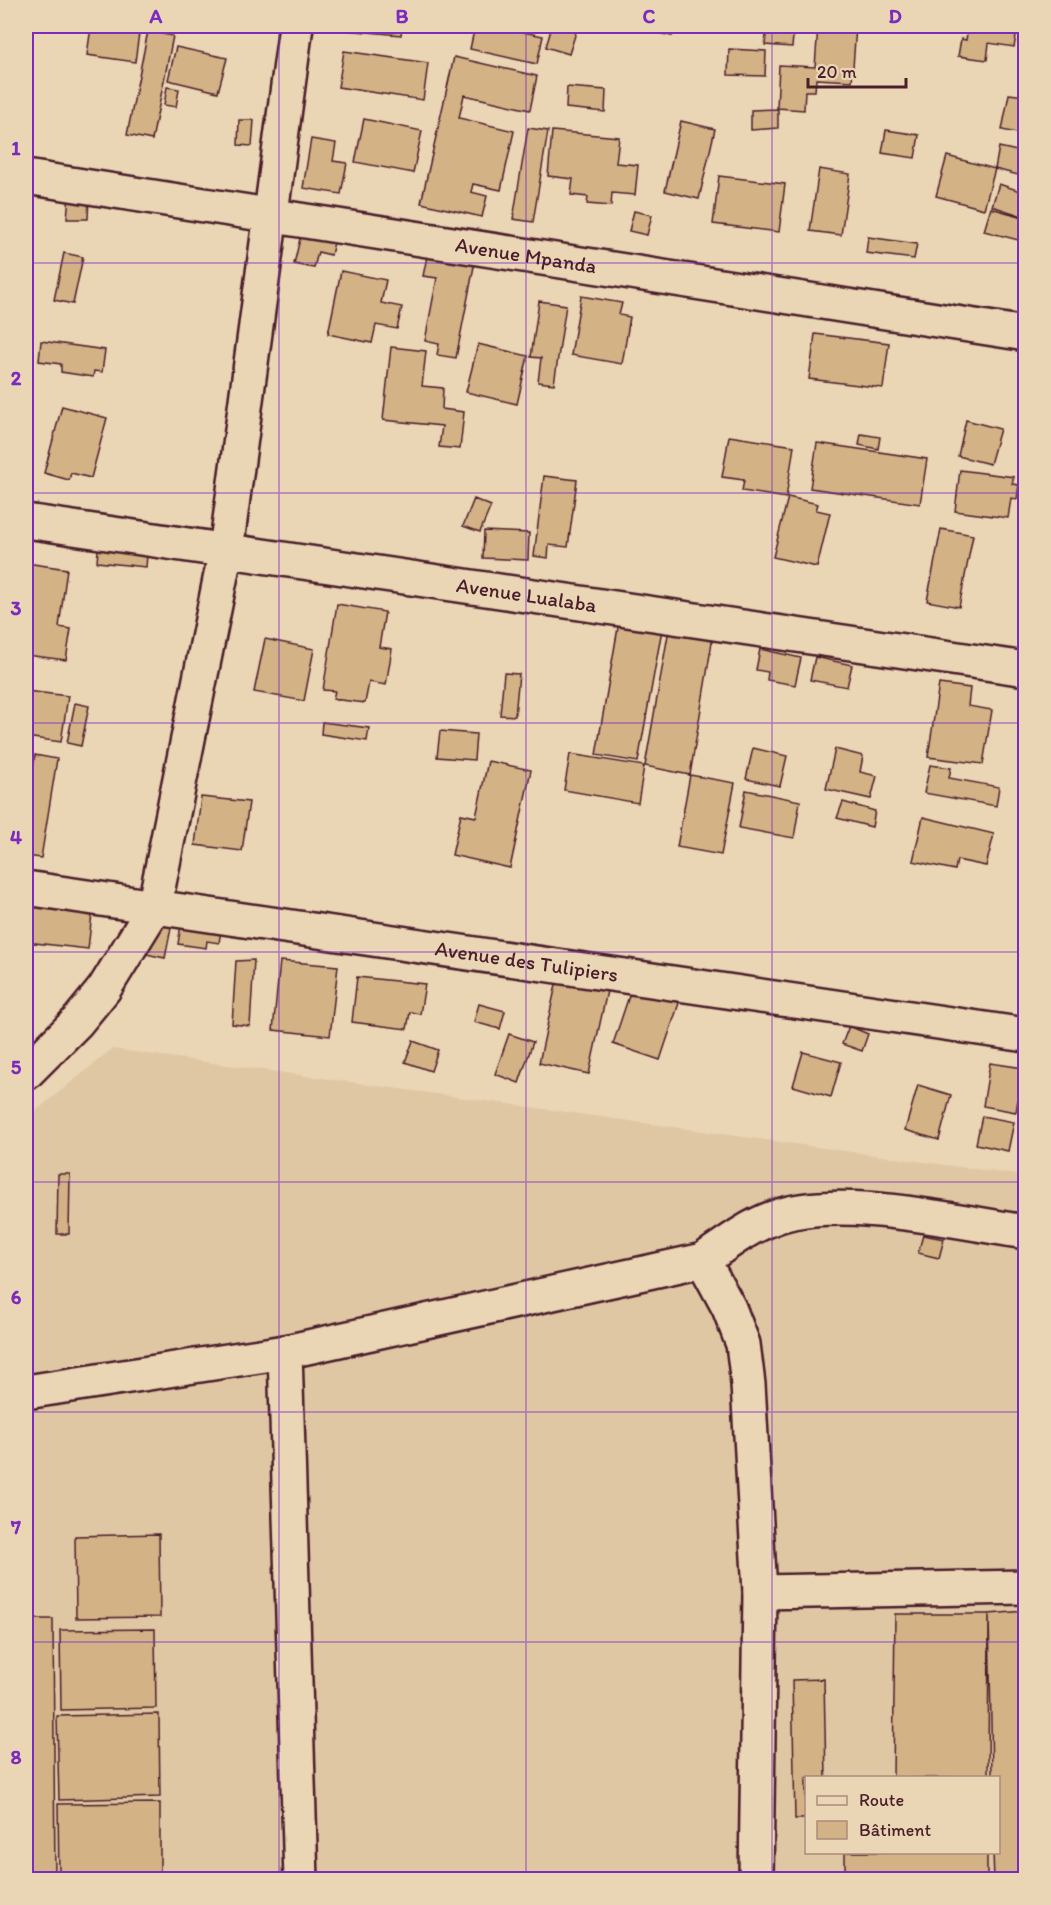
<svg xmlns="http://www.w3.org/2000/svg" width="1051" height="1905" font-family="Itim,sans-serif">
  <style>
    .built { fill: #e0c7a4; fill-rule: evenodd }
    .building { fill: #d3b286; stroke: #4a1f2b; stroke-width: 1.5 }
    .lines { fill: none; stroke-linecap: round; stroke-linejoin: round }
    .minor-casing { stroke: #4a1f2b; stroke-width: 38 }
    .minor { stroke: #ead5b4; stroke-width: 33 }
    .grid { fill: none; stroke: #7b2cbf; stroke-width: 1.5; stroke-opacity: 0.55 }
    .labels { text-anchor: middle; stroke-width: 4.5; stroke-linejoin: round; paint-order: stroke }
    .street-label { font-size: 21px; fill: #4a1f2b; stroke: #ead5b4 }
    .neatline { fill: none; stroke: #7b2cbf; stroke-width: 2 }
    .grid-label { font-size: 20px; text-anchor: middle; font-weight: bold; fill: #7b2cbf }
  </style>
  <rect width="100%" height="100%" fill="#ead5b4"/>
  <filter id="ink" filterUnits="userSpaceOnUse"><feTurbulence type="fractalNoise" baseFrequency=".0167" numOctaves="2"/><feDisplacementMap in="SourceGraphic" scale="12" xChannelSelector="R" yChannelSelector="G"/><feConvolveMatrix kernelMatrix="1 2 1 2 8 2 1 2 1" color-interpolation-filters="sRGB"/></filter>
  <g filter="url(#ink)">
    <path class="built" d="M112 1049 1025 1176V1879L26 1880V1119ZM806 1778H998V1852H806Z"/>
    <path class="building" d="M346 26H402L401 35 345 30Z
      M475 26H494L543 36 537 64 470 49Z
      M552 26H578L569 54 546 47Z
      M641 26H674L672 36 640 29Z
      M767 26H794L792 47 765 45Z
      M818 26H856L852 81 816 79 815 91H805L804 110 777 108 779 65 815 67Z
      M968 26H1018L1014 47 989 43 987 60 958 56 961 39 966 40Z
      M91 27 139 33 135 62 87 55Z
      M148 31 173 36 152 140 127 135Z
      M176 47 227 58 218 92 168 80Z
      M729 49 766 51 765 76 728 75Z
      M344 51 428 63 423 100 338 87Z
      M454 57 537 76 530 110 464 95 459 118 514 131 501 190 473 184 471 192 487 196 482 217 421 203Z
      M167 87 179 89 176 107 164 105Z
      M567 87 606 90 605 112 566 108Z
      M1009 94 1026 96V135L1002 130Z
      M778 109V128L751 130V110Z
      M364 119 422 131 413 173 355 162Z
      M239 120H254L252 146 238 145Z
      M681 121 715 129 699 199 665 191Z
      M528 128 548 131 533 222 513 219Z
      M886 130 919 135 915 158 882 153Z
      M552 131 619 137 616 163 638 165 635 195 612 193 611 206 587 204 588 197 571 195 573 179 548 176Z
      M311 139 336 143 333 161 347 163 341 194 303 188Z
      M999 147 1026 153V177L995 169Z
      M947 156 995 169 984 209 936 196Z
      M819 169 850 174 841 235 810 231Z
      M719 176 785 184 779 232 713 224Z
      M999 184 1026 193V217L992 206Z
      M69 195 89 196 88 219H67Z
      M991 208 1026 218V242L984 231Z
      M634 211 652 215 647 235 629 231Z
      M304 222 337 229 331 255 318 252 314 268 294 264Z
      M868 237 917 244 914 259 866 253Z
      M430 242 477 251 456 358 437 355 439 344 425 341 437 278 423 276Z
      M64 253 83 257 73 304 54 300Z
      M341 271 386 280 381 303 402 307 397 329 376 325 372 343 328 334Z
      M581 296 622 303 619 315 630 317 622 364 571 355Z
      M539 301 566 305 554 384 538 382 541 358 531 357Z
      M815 334 889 343 883 388 809 379Z
      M41 341 105 350 102 372 94 371 93 377 61 372V364L39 361Z
      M478 344 528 356 517 404 466 392Z
      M391 347 426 351 422 386 443 388 442 409 464 412 460 449 439 447 442 426 383 420Z
      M62 406 107 418 91 478 71 473 69 480 44 473Z
      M966 420 1000 429 990 464 958 456Z
      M861 434 880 437 878 449 859 445Z
      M729 436 794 446 786 498 742 491 744 480 722 477Z
      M817 443 927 459 920 504 810 488Z
      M960 470 1014 477 1012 484 1019 485 1017 499 1011 498 1008 518 955 511Z
      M544 476 577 480 568 547 549 545 548 558 534 556Z
      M788 497 818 504 816 510 830 513 817 567 773 557Z
      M474 499 491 506 480 532 463 526Z
      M941 529 973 535 959 607 927 601Z
      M484 531 529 533 528 560 483 558Z
      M99 538 148 543 146 567 97 562Z
      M26 563 67 569 59 627 71 629 66 660 26 655Z
      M337 604 385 612 379 647 392 649 386 685 369 682 365 703 333 699 335 691 323 690Z
      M620 616 663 624 638 762 596 755Z
      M670 623 714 630 690 775 645 766Z
      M265 639 314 649 304 701 254 692Z
      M760 649 801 658 795 685 767 680 768 672 756 670Z
      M815 657 852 665 847 687 810 680Z
      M504 673 519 674 515 716 500 715Z
      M939 684 970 688 968 706 992 710 983 764 928 757Z
      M26 691 68 696 61 742 26 737Z
      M75 703 89 706 81 746 67 743Z
      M322 722 369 728 367 741 321 734Z
      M440 731 476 734 474 760 437 757Z
      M753 748 787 756 780 786 746 779Z
      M835 749 863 756 860 772 877 776 871 799 826 789Z
      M570 754 644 766 638 803 564 790Z
      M35 755 57 759 41 858 26 856V815Z
      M488 761 531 770 510 868 452 855 461 814 476 817Z
      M930 765 951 768 949 778 999 787 996 806 924 793Z
      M690 775 735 783 721 855 677 847Z
      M746 790 800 801 794 838 739 828Z
      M201 797 249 802 242 851 195 845Z
      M843 802 875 811 872 827 837 818Z
      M923 817 994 834 986 866 957 860 955 870 913 861Z
      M27 906 92 914 88 949 26 942Z
      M182 918 222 924 219 943 207 941 206 948 178 944Z
      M153 919 172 923 165 958 146 954Z
      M254 960 250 1026 232 1024 236 961Z
      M280 961 338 966 330 1036 273 1030Z
      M357 977 425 984 420 1014 410 1012 407 1029 352 1022Z
      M557 980 607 991 589 1074 539 1063Z
      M633 984 680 1000 660 1060 613 1044Z
      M479 1004 505 1011 500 1029 474 1022Z
      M849 1026 868 1034 862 1051 842 1044Z
      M509 1034 533 1042 519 1083 495 1074Z
      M413 1041 438 1050 431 1071 405 1062Z
      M803 1052 841 1062 831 1097 793 1086Z
      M990 1063 1023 1068 1016 1112 983 1106Z
      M918 1085 951 1095 939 1140 905 1130Z
      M982 1116 1014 1122 1008 1151 976 1144Z
      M58 1174H70L69 1234H57Z
      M923 1235 944 1239 939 1258 918 1253Z
      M159 1534 160 1617 76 1618 75 1536Z
      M1026 1611V1880H994L993 1852H998V1778H992L989 1614Z
      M895 1614H989L988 1778H893Z
      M26 1619H53L55 1880H26Z
      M155 1629 156 1708 61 1710 60 1630Z
      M824 1679 826 1778H806V1819H795L792 1680Z
      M159 1714 160 1797 59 1800 57 1716Z
      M160 1803V1880H59L58 1804Z
      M845 1852H987V1880H845Z"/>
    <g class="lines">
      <defs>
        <g id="minor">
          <path id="s1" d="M26 177 1026 334"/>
          <path id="s2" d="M26 521 1026 669"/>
          <path id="s3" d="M26 888 1026 1035"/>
          <path d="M26 1073 77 1022 104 989 154 908 226 550 296 26"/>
          <path d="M703 1260 729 1308 743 1344 748 1384 760 1592 756 1880"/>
          <path d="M285 1352 301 1880"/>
          <path d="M26 1392 285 1352 703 1260C725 1245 748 1227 773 1218 835 1193 958 1222 1026 1232"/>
          <path d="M760 1592 1026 1587"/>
        </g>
      </defs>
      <use href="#minor" class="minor-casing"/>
      <use href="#minor" class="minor"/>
    </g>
  </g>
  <path class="grid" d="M279 26V1880M526 26V1880M772 26V1880M26 263H1026M26 493H1026M26 723H1026M26 952H1026M26 1182H1026M26 1412H1026M26 1642H1026"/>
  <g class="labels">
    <g class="street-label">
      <text dy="7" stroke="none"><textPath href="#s1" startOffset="506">Avenue Mpanda</textPath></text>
      <text dy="7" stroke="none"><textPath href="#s2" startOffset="506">Avenue Lualaba</textPath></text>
      <text dy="7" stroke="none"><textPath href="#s3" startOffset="506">Avenue des Tulipiers</textPath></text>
    </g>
  </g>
  <rect width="1051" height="1905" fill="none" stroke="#ead5b4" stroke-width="66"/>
  <rect x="805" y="1776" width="195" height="78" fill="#ead5b4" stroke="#aa8c7d" stroke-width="1.5"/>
  <rect x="817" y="1796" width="30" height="9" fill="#ead5b4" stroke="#aa8c7d" stroke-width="1.5"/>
  <text x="859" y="1806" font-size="18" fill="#4a1f2b">Route</text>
  <rect x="817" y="1821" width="30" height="18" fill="#d3b286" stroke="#aa8c7d" stroke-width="1.5"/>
  <text x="859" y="1836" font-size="18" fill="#4a1f2b">Bâtiment</text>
  <path d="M808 78v9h98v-9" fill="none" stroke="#4a1f2b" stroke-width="3"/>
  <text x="817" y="78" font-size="18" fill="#4a1f2b" stroke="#ead5b4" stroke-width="4.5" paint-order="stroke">20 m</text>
  <rect x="33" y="33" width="985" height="1839" class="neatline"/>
  <g class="grid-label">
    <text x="156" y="23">A</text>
    <text x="402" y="23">B</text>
    <text x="649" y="23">C</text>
    <text x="895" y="23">D</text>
    <text x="16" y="155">1</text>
    <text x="16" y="385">2</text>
    <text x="16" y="615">3</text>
    <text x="16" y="844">4</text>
    <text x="16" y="1074">5</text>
    <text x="16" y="1304">6</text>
    <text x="16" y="1534">7</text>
    <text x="16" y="1764">8</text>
  </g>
</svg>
